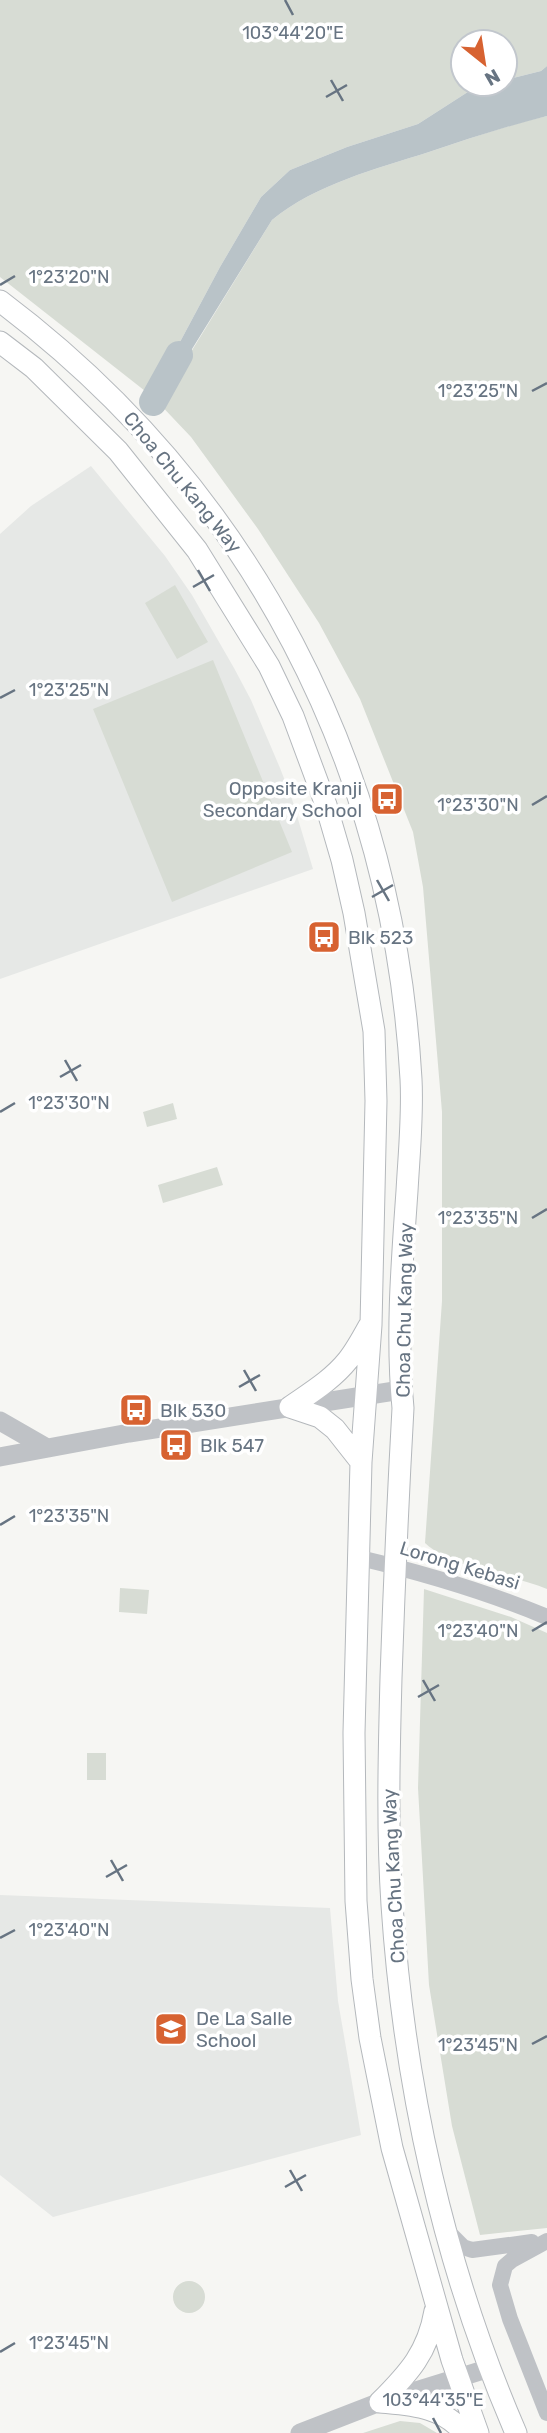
<svg xmlns="http://www.w3.org/2000/svg" width="547" height="2433" font-family="Rubik,sans-serif">
  <style>
    .built { fill: #e6e8e6 }
    .green { fill: #d7dcd4 }
    .water { fill: #b9c3c8 }
    .lines { fill: none; stroke-linecap: round; stroke-linejoin: round }
    .river { stroke: #b9c3c8; stroke-width: 28 }
    .secondary-casing { stroke: #b4b8bc; stroke-width: 23 }
    .minor { stroke: #bfc2c6; stroke-width: 16 }
    .tertiary { stroke: #bfc2c6; stroke-width: 19 }
    .secondary { stroke: #fff; stroke-width: 21 }
    .ticks { fill: none; stroke: #677482; stroke-width: 2.5 }
    .labels { text-anchor: middle; stroke-width: 7; stroke-linejoin: round; paint-order: stroke }
    .street-label { font-size: 19px; fill: #677482; stroke: #fff }
    .poi-label { font-size: 19px; fill: #677482; stroke: #fff; text-anchor: start }
    .ticks-label { font-size: 18px; text-anchor: middle; fill: #677482; stroke: #fff; stroke-width: 7; stroke-linejoin: round; paint-order: stroke }
  </style>
  <rect width="100%" height="100%" fill="#f6f6f3"/>
  <path class="built" d="M91 466 165 556 192 595 234 668 251 700 280 768 292 799 313 869 0 979V534L31 506Z
    M0 1895 330 1908 338 2001 361 2135 53 2217 0 2175Z"/>
  <path class="green" d="M0 0H547V66L541 71 505 80V42H463V84H489L474 88 418 124 347 147 290 170 261 197 220 267 157 385 167 391 272 220C316 184 376 169 429 152 468 139 507 125 547 116V1589C510 1573 454 1570 425 1543L442 1301V1112L423 887 413 832 360 699 319 623 258 529 191 437 154 398 0 277Z
    M175 585 208 642 177 659 145 603Z
    M213 660 292 852 172 902 93 709Z
    M173 1103 177 1119 147 1127 143 1112Z
    M217 1167 223 1185 163 1203 158 1185Z
    M120 1588 149 1590 147 1614 119 1612Z
    M424 1589 511 1617 547 1633V2228L480 2235 452 2126 429 1985 418 1788Z
    M87 1753H106V1780H87Z
    M173 2297a16 16 0 1 1 32 0a16 16 0 1 1-32 0Z
    M400 2421 420 2423 437 2433H363Z"/>
  <path class="water" d="M547 66V116C507 126 468 139 429 152 376 169 316 184 272 220L166 391 157 385 220 267 261 197 290 170 347 147 418 124 474 88 489 84H505V80L541 71Z"/>
  <g class="lines">
    <path class="river" d="M153 402 179 355"/>
    <defs>
      <path id="secondary" d="M0 301C251 490 393 765 411 1079 413 1115 409 1154 407 1191 402 1262 396 1337 403 1408 398 1498 394 1588 391 1678 389 1753 387 1830 392 1905 404 2086 444 2267 516 2433
        M0 342 34 368 118 451 197 550 269 666 293 716 326 805 342 860 354 913 374 1031 376 1101 371 1325 361 1462 354 1733 356 1901 362 1979 370 2038 392 2148 452 2360 478 2433
        M290 1407C310 1393 332 1380 348 1360 356 1350 363 1337 369 1326
        M290 1407 320 1417 335 1429 361 1462
        M380 2402C409 2373 428 2352 435 2311
        M380 2402C411 2405 443 2406 464 2433"/>
    </defs>
    <use href="#secondary" class="secondary-casing"/>
    <path class="minor" d="M360 1558C423 1573 487 1592 547 1617
      M447 2231 463 2247 472 2250 532 2242
      M547 2241 512 2260 505 2266 500 2285 510 2319 547 2413"/>
    <path class="tertiary" d="M0 1421 47 1448
      M0 1457 129 1433 401 1390
      M300 2433 380 2402 490 2368"/>
    <use href="#secondary" class="secondary"/>
  </g>
  <path class="ticks" d="M285 0 293 15M331 80 343 101M326 97 347 85M0 285 15 276M532 391 547 383M198 570 210 591M193 587 214 575M0 698 15 690M532 805 547 796M377 880 389 901M372 897 393 885M65 1060 77 1081M60 1077 81 1065M0 1112 15 1103M532 1218 547 1209M244 1370 256 1391M239 1387 260 1375M0 1525 15 1516M532 1631 547 1622M423 1680 435 1701M418 1697 439 1685M111 1860 123 1881M106 1877 127 1865M0 1938 15 1930M532 2044 547 2036M290 2170 302 2191M285 2187 306 2175M0 2352 15 2343M433 2418 441 2433"/>
  <defs>
    <symbol id="bus-square" viewBox="-11 -11 22 22"><rect x="-9" y="-9" width="18" height="18" rx="4" fill="#d76231" stroke="#fff"/><path d="M-5-6H5V4H4V6H2V4H-2V6H-4V4H-5ZM-3.5-4V0h7V-4ZM-3.5 1.2v1.5H-2V1.2ZM2 1.2v1.5H3.5V1.2Z" fill="#fff"/></symbol>
    <symbol id="school-square" viewBox="-11 -11 22 22"><rect x="-9" y="-9" width="18" height="18" rx="4" fill="#d76231" stroke="#fff"/><path d="M0-5L7-2L0 1L-7-2ZM-4 1L0 2.5L4 1V4Q0 6-4 4Z" fill="#fff"/></symbol>
  </defs>
  <g fill-rule="evenodd">
    <use href="#bus-square" x="368" y="780" width="38" height="38"/>
    <use href="#bus-square" x="305" y="918" width="38" height="38"/>
    <use href="#bus-square" x="117" y="1391" width="38" height="38"/>
    <use href="#bus-square" x="157" y="1426" width="38" height="38"/>
    <use href="#school-square" x="152" y="2010" width="38" height="38"/>
  </g>
  <g class="labels">
    <g class="street-label">
      <text transform="translate(183 482) rotate(51)" y="7">Choa Chu Kang Way</text>
      <text transform="translate(404 1310) rotate(-89)" y="7">Choa Chu Kang Way</text>
      <text transform="translate(460 1565) rotate(17)" y="7">Lorong Kebasi</text>
      <text transform="translate(393 1876) rotate(-93)" y="7">Choa Chu Kang Way</text>
    </g>
    <g class="poi-label">
      <text x="362" y="795" text-anchor="end">Opposite Kranji<tspan x="362" dy="22">Secondary School</tspan></text>
      <text x="348" y="944">Blk 523</text>
      <text x="160" y="1417">Blk 530</text>
      <text x="200" y="1452">Blk 547</text>
      <text x="196" y="2025">De La Salle<tspan x="196" dy="22">School</tspan></text>
    </g>
  </g>
  <g class="ticks-label">
    <text x="293" y="39">103°44'20"E</text>
    <text x="69" y="283">1°23'20"N</text>
    <text x="478" y="397">1°23'25"N</text>
    <text x="69" y="696">1°23'25"N</text>
    <text x="478" y="811">1°23'30"N</text>
    <text x="69" y="1109">1°23'30"N</text>
    <text x="478" y="1224">1°23'35"N</text>
    <text x="69" y="1522">1°23'35"N</text>
    <text x="478" y="1637">1°23'40"N</text>
    <text x="69" y="1936">1°23'40"N</text>
    <text x="478" y="2051">1°23'45"N</text>
    <text x="69" y="2349">1°23'45"N</text>
    <text x="433" y="2406">103°44'35"E</text>
  </g>
  <g transform="translate(484 63) rotate(150)"><circle r="33" fill="#ffffff" stroke="#c2c7cd" stroke-width="2"/>
  <path d="M0-5L12 26L0 18L-12 26Z" fill="#d76231"/>
  <text y="-10" font-size="19" font-weight="bold" text-anchor="middle" fill="#677482">N</text>
  </g>
</svg>
